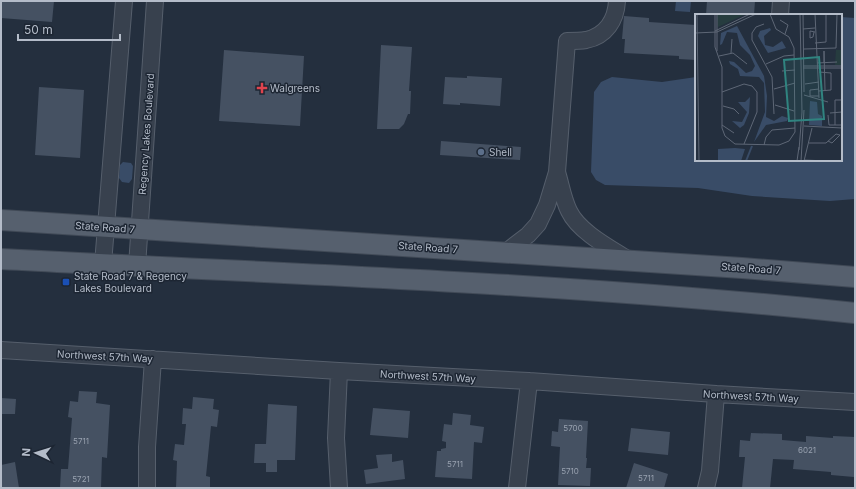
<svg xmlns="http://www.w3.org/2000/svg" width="856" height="489" font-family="Inter,sans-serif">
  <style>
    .water { fill: #394c67 }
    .building { fill: #455162 }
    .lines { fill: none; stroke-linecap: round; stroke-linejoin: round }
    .minor-casing { stroke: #565f6c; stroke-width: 18 }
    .major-casing { stroke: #414a57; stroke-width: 22 }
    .minor { stroke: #38414e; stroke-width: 16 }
    .major { stroke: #56606e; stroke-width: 20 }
    .health-dot { fill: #e0444e; stroke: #1d2633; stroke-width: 1.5 }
    .service-dot { fill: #5c6f8a; stroke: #1d2633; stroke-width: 1.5 }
    .transit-dot { fill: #1a4fb4; stroke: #1d2633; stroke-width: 1.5 }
    .labels { text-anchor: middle; stroke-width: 3; stroke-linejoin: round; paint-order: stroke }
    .number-label { font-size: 8px; fill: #98a1af }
    .poi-label { font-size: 10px; fill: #b4bcc9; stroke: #1d2633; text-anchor: start }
    .street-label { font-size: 10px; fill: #b4bcc9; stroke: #1d2633 }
    .inset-river { fill: none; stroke: #394c67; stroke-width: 2 }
    .inset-road { fill: none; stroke: #5e6776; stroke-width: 1 }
    .view { fill: #308480; fill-opacity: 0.15; stroke: #308480; stroke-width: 2 }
    .inset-edge { fill: none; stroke: #b4bcc9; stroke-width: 2 }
  </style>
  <rect width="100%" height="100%" fill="#242f3e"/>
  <path class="water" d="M676 1H691L690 12 675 11Z
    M841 17 855 18V199L830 201 752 196 698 188 605 185 596 180 591 172 594 92 601 82 612 77 662 82 696 77V160H841Z
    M123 162 131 163 133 166 132 179 129 183 122 182 119 178 120 165Z"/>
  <path class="building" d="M1 1H54L52 22 1 18Z
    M707 1H755L754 15H706Z
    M624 16 649 18V22L696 25V60L679 59V56L624 53 625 39H622Z
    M381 45 412 47 409 91H411L410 114H408L404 124 399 129H377Z
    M224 50 304 56 300 126 219 121Z
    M467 76 502 78 500 106 460 103V105L443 104 445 77 467 78Z
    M39 87 84 90 80 158 35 155Z
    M441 141 521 147 520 160 440 155Z
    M79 391 97 392 96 403 110 405 107 458 102 457 101 488H60L61 469H68L72 418 68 417 70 401 78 402Z
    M193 397 214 399 213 409 219 410 217 427 211 426 206 476 210 477V488H176L177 461 173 460 175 444 184 445 186 424H182L183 408 192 409Z
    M1 398 16 399 15 414H1Z
    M268 404 297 406 295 460H277V472H266V463H254L255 444H266Z
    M373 408 410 411 408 438 370 435Z
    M453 413 471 415 470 425 484 427 482 443 474 442 472 479 435 477 437 451H441V449L446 448V442L442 441 444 424 452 425Z
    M559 419 588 421 586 458H587L586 468H591L590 486 558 485 560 447 551 446 552 431 558 432Z
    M631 428 670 432 668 455 628 451Z
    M751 433 782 434V440L806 442V436L833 438V436L855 437 854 477 831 475V472L793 469 794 460 773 459 770 488H742L745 457H739L740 440 750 441Z
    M392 454V462L403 460 405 479 366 484 364 470 378 468 376 455Z
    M15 462 19 488H1V465Z
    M634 463 668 474 664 488H626Z"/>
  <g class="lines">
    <defs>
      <path id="minor" d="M780 15 781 1
        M557 172C561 185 563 199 569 211 579 232 610 248 629 260
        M506 252 528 235 538 224 547 205 557 172 567 41C573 41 580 41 586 40 606 36 616 20 617 1
        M103 264 124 1
        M137 266 155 1
        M1 350 339 371 529 381 716 394 855 402
        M147 488V447L153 359
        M339 488 336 438 339 371
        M517 488 529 381
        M706 488 710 471 716 394"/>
      <path id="major" d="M1 220 742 268 855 277
        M1 259C286 274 571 283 855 313"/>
    </defs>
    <use href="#minor" class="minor-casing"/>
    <use href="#major" class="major-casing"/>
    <use href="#minor" class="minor"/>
    <use href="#major" class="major"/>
  </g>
  <path class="health-dot" d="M260 82h4v4h4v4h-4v4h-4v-4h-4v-4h4z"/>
  <circle class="service-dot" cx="481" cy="152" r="4"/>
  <rect class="transit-dot" x="62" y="278" width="8" height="8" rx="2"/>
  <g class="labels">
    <g class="number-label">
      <text x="573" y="431">5700</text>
      <text x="81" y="444">5711</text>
      <text x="807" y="453">6021</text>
      <text x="455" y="467">5711</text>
      <text x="570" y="474">5710</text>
      <text x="646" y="481">5711</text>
      <text x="81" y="482">5721</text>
    </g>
    <g class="poi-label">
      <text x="270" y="92">Walgreens</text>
      <text x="489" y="156">Shell</text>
      <text x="74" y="280">State Road 7 &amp; Regency<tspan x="74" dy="12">Lakes Boulevard</tspan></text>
    </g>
    <g class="street-label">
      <text transform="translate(146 134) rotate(-86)" y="4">Regency Lakes Boulevard</text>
      <text transform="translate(105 227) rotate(4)" y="4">State Road 7</text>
      <text transform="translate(428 247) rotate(4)" y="4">State Road 7</text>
      <text transform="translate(751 268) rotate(4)" y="4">State Road 7</text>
      <text transform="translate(105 356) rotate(3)" y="4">Northwest 57th Way</text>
      <text transform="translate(428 376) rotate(3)" y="4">Northwest 57th Way</text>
      <text transform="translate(751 396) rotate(3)" y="4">Northwest 57th Way</text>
    </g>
  </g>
  <g transform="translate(695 14)">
    <rect width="147" height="147" fill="#242f3e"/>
    <path d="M22 0H51L23 13ZM147 24V51H140L141 36H147Z" fill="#263c3f"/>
    <path d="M42 12 69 62 72 82 71 103 79 107 87 102 93 104 92 107 71 111 59 128 70 98 69 69 64 63 45 62 43 55 35 50 34 47 39 48 51 59 57 57 60 52 55 41 45 31 42 19 32 18 27 30 25 31 26 19ZM75 14 76 16 69 22 70 31 78 33 87 27 91 34 73 39 63 22 65 17ZM55 83 54 99 49 111 45 114 37 107 47 108 52 98 43 88H50ZM115 87 122 88 123 100 127 102V112L114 111ZM23 135 40 134 50 135 46 147H23Z" fill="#394c67"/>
    <path class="inset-river" d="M51 147 57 132"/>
    <path class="inset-road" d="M2 0 4 147M20 0V33L27 53V114L30 122 40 130 84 131 94 127 100 118 99 34 94 23 81 15 75 0M22 0V37M108 0 109 78M120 0 124 84M85 6 93 11 90 20M108 15 120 14M20 17 55 0M119 18 118 23 115 24V17L120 18M0 19 22 18 61 0M57 19V26L77 63 79 100M57 19 61 13 69 10M120 29 131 28V0M109 35 141 34 142 0M36 39 37 25M24 42 38 39 52 50M122 49 142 48M129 49V37L130 76M71 50 89 42 99 41M108 52H147M108 54H147M87 57 100 56M124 58 136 59V76L124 77M110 70 124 68M79 75 100 69M124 75 115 76V82H124M27 78 49 70 57 72 62 78V98L49 130M109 81 133 88M80 91 99 97M28 92 39 95 44 100M135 99 147 98M133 101 134 111H147M27 111 39 119M140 111V86H147M109 112 147 114M114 129H131L141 120 145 121 137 129 133 127M69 131 71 123 77 116 100 114M104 136 107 98 105 0M109 146 132 147M102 147 104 133M106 147 109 96M109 147 117 114"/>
    <path class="view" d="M124 43 129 105 94 107 89 46Z"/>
    <rect width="147" height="147" class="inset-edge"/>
  </g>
  <rect width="856" height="489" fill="none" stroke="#b4bcc9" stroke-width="4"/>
  <g transform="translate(36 453) rotate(274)" stroke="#1d2633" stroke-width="3" paint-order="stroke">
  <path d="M0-3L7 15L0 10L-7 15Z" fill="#b4bcc9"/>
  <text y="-6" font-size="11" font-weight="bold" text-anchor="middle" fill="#b4bcc9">N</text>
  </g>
  <path d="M18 34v6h102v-6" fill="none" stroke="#b4bcc9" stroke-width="2"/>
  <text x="24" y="34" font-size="12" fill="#b4bcc9" stroke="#1d2633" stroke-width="3" paint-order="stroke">50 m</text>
</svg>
